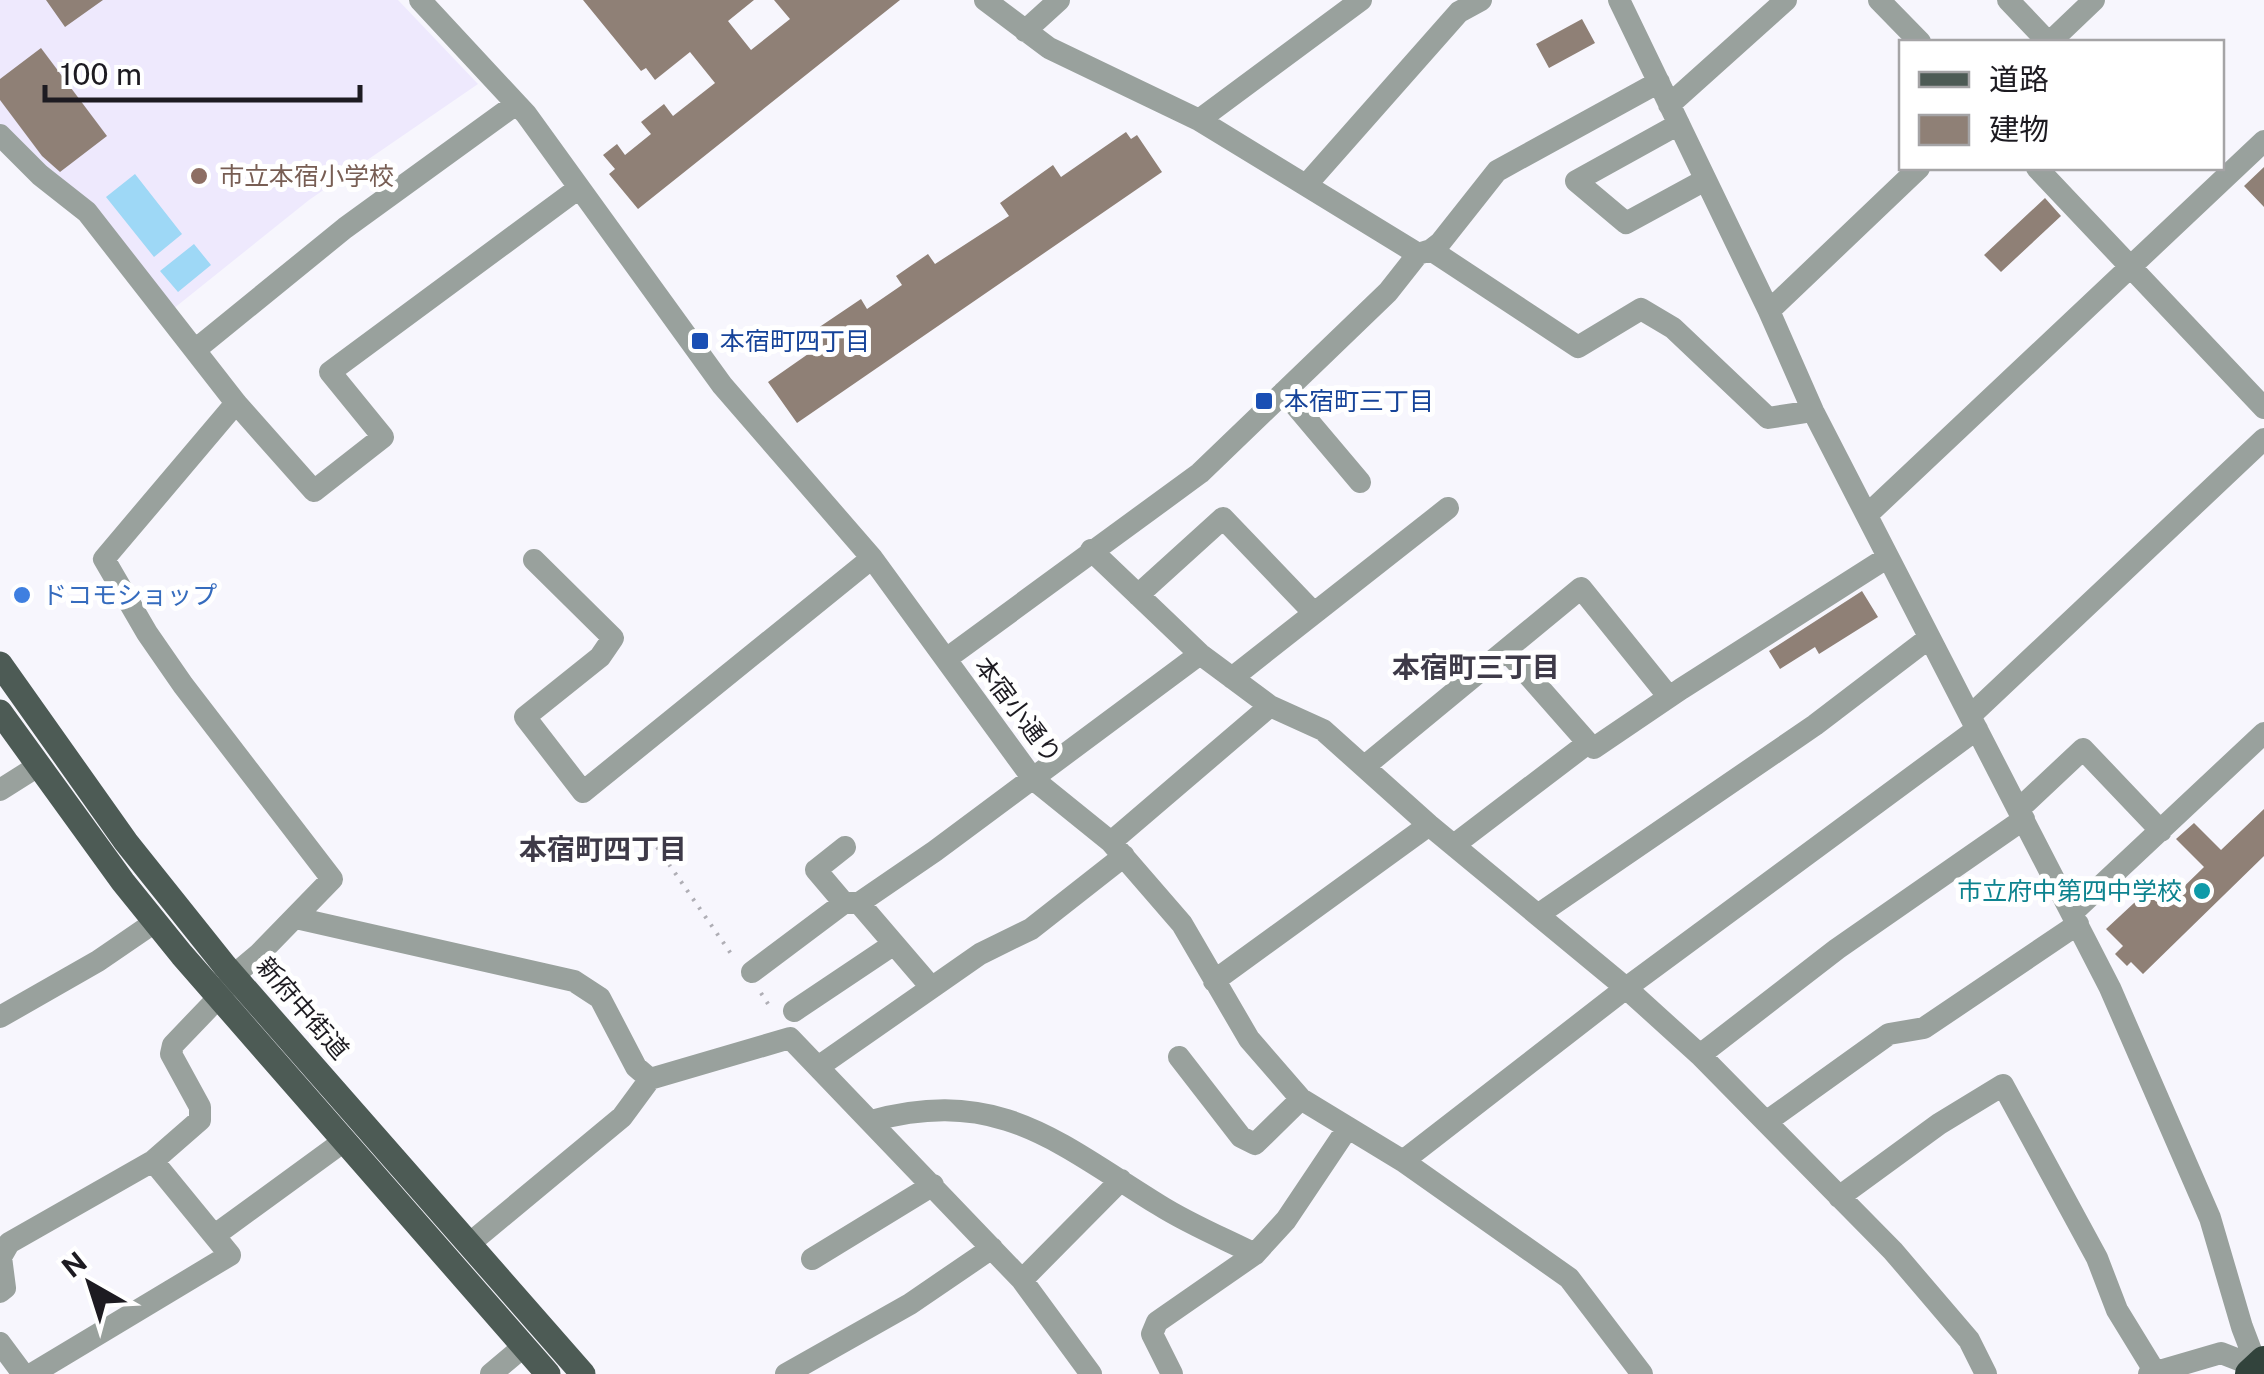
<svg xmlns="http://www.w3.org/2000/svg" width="2264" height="1374" font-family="'Public Sans','Noto Sans JP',sans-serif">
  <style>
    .built { fill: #eee9fd }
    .water { fill: #9ed8f6 }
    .building { fill: #8f8076 }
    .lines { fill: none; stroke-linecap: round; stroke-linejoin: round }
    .path { stroke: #afaeb5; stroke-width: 4; stroke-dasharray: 2.5 8; stroke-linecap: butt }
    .minor { stroke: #99a19d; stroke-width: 22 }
    .major { stroke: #4d5b55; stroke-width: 25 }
    .highway { stroke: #32433c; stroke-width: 30 }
    .education-dot { fill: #8d6e63; stroke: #fff; stroke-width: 4 }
    .transit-dot { fill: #1a4fb4; stroke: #fff; stroke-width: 4 }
    .shop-dot { fill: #3f7fe0; stroke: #fff; stroke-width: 4 }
    .culture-dot { fill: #0f9aa8; stroke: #fff; stroke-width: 4 }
    .labels { text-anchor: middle; stroke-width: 10; stroke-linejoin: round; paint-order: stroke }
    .education-label { font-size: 25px; fill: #785e54; stroke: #fff; text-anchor: start }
    .transit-label { font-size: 25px; fill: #164399; stroke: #fff; text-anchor: start }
    .shop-label { font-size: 25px; fill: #366cbe; stroke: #fff; text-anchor: start }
    .street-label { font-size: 25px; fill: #1d1b21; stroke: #fff }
    .culture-label { font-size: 25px; fill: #0d838f; stroke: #fff; text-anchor: end }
    .neighbourhood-label { font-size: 28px; font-weight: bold; fill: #3e3a48; stroke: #fff }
  </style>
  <rect width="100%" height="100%" fill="#f7f6fd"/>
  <path class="built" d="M0 0H398L478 84 309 200 173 309 0 128Z"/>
  <path class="water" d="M135 174 182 234 154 257 106 197Z
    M194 244 211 265 178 292 160 271Z"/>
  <path class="building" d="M46 0H103L65 27Z
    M583 0H754L728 21 751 50 790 19 774 0H900L638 209 609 174 615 169 603 155 617 144 625 155 651 134 641 122 664 104 673 116 715 83 690 52 655 80 646 68 641 71Z
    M1582 19 1595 43 1549 68 1536 44Z
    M41 48 107 136 60 172 42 156 0 100V79Z
    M1126 132 1131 139 1137 135 1162 172 797 423 768 382 821 345 812 332 861 299 867 309 902 285 896 276 928 254 935 264 1009 216 1000 203 1053 165 1061 177Z
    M2264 167V207L2244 186Z
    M2045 198 2061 216 2001 272 1984 255Z
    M1862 591 1878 617 1819 654 1815 647 1780 669 1769 651Z
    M2264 809V856L2143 974 2131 962 2127 966 2115 954 2123 946 2106 929 2148 890 2164 906 2204 867 2176 839 2194 823 2221 850Z"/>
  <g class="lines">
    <path class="path" d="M657 847 734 958
      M761 993 772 1010"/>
    <path class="minor" d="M420 0 526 114 722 385 872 558 1033 779 1111 842 1182 924 1249 1039 1301 1099 1403 1161 1569 1278 1642 1374
      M985 0 1049 48 1199 120 1418 254
      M1619 0 1769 311 1813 411 2110 988 2210 1218 2242 1327 2260 1374
      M1879 0 1920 42
      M2008 0 2048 42
      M1025 31 1059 0
      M2050 42 2094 0
      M1669 105 1786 0
      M1199 120 1361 0
      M1679 124 1576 181 1626 223 1705 180
      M0 135 40 175 87 212 236 403 314 491 383 437 330 372 579 188
      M2037 168 2264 408
      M1307 184 1459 12 1481 0
      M1431 250 1578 347 1641 309 1673 328 1768 418 1813 411
      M1769 311 1919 168
      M195 350 345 228 516 104
      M1284 392 1360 482
      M1868 514 2264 141
      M1091 550 1200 654 1270 706 1323 730 1429 825 1626 988 1700 1055 1893 1251 1969 1340 1986 1374
      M534 560 613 638 600 657 525 717 583 792 872 558
      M1138 595 1223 518 1313 612
      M1506 650 1588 743
      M946 659 1200 473 1388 292 1418 254 1431 250 1440 243 1497 171 1659 82
      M1232 678 1448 508
      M1970 716 2264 439
      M1365 766 1581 588 1669 697
      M0 790 38 766
      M2019 809 2083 749 2161 831
      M1111 842 1270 706
      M1454 845 1588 743 1594 748 1681 689 1888 557
      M844 903 816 870 845 847
      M859 903 931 987
      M2073 912 2264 733
      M1539 914 1815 725 1929 638
      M296 918 574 981 600 998 636 1067 650 1079
      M752 972 844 903H859L935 851 1200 654
      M1214 981 1429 825
      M794 1011 894 944
      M0 1017 98 961 155 922
      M1700 1055 1837 949 2024 819
      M1179 1057 1241 1137 1255 1144 1301 1099
      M818 1067 980 954 1031 929 1124 856
      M871 1121C998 1086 1057 1142 1159 1205 1189 1224 1223 1238 1255 1254
      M1766 1122 1889 1034 1924 1028 2078 924
      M1403 1161 1626 988 1977 729
      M1839 1197 1939 1124 2003 1085 2097 1258 2117 1310 2155 1372
      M215 1235 344 1141
      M469 1244 622 1117 650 1079 790 1038 1022 1280 1091 1374
      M812 1259 933 1185
      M1022 1280 1121 1180
      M0 1292 5 1288 1 1257 9 1243 153 1161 200 1120V1107L171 1054 173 1045 218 998 234 975 259 954 332 879 183 685 147 633 104 559 236 403
      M0 1343 23 1374
      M32 1374 230 1255 153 1161
      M491 1374 523 1347
      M786 1374 910 1304 992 1248
      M1172 1374 1152 1334 1157 1322 1255 1254 1286 1220 1347 1129
      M2149 1374 2221 1353 2257 1367"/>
    <path class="major" d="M0 664 126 842 225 966 583 1374
      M0 712 123 882 182 955 548 1374"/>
    <path class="highway" d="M2250 1374 2264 1361"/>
  </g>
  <circle class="education-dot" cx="199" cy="176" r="10"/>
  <g class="transit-dot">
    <rect x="690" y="331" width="20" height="20" rx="5"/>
    <rect x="1254" y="391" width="20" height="20" rx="5"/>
  </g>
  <circle class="shop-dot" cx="22" cy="595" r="10"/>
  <circle class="culture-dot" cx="2202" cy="891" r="10"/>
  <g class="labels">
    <g class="education-label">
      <text x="219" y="185">市立本宿小学校</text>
    </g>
    <g class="transit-label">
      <text x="720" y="350">本宿町四丁目</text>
      <text x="1284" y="410">本宿町三丁目</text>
    </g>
    <g class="shop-label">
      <text x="42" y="604">ドコモショップ</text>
    </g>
    <g class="street-label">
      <text transform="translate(1018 710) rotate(53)" y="9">本宿小通り</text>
      <text transform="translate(303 1008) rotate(49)" y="9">新府中街道</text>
    </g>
    <g class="culture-label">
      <text x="2182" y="900">市立府中第四中学校</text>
    </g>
    <g class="neighbourhood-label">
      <text x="1476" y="677">本宿町三丁目</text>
      <text x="603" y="859">本宿町四丁目</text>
    </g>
  </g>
  <rect x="1899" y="40" width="325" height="130" fill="#ffffff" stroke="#a5a4a6" stroke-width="2.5"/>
  <rect x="1919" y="72" width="50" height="15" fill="#4d5b55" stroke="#a5a4a6" stroke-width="2.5"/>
  <text x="1989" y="90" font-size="30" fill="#1d1b21">道路</text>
  <rect x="1919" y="115" width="50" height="30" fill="#8f8076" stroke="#a5a4a6" stroke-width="2.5"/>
  <text x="1989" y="140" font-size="30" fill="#1d1b21">建物</text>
  <g transform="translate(90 1284) rotate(321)" stroke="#ffffff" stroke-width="8" paint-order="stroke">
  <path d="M0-8L18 38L0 25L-18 38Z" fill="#1d1b21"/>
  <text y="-15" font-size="28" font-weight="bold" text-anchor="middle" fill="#1d1b21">N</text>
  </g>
  <path d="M45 85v15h315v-15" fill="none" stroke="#1d1b21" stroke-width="5"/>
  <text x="60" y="85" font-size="30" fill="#1d1b21" stroke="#ffffff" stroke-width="8" paint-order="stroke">100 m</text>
</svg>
